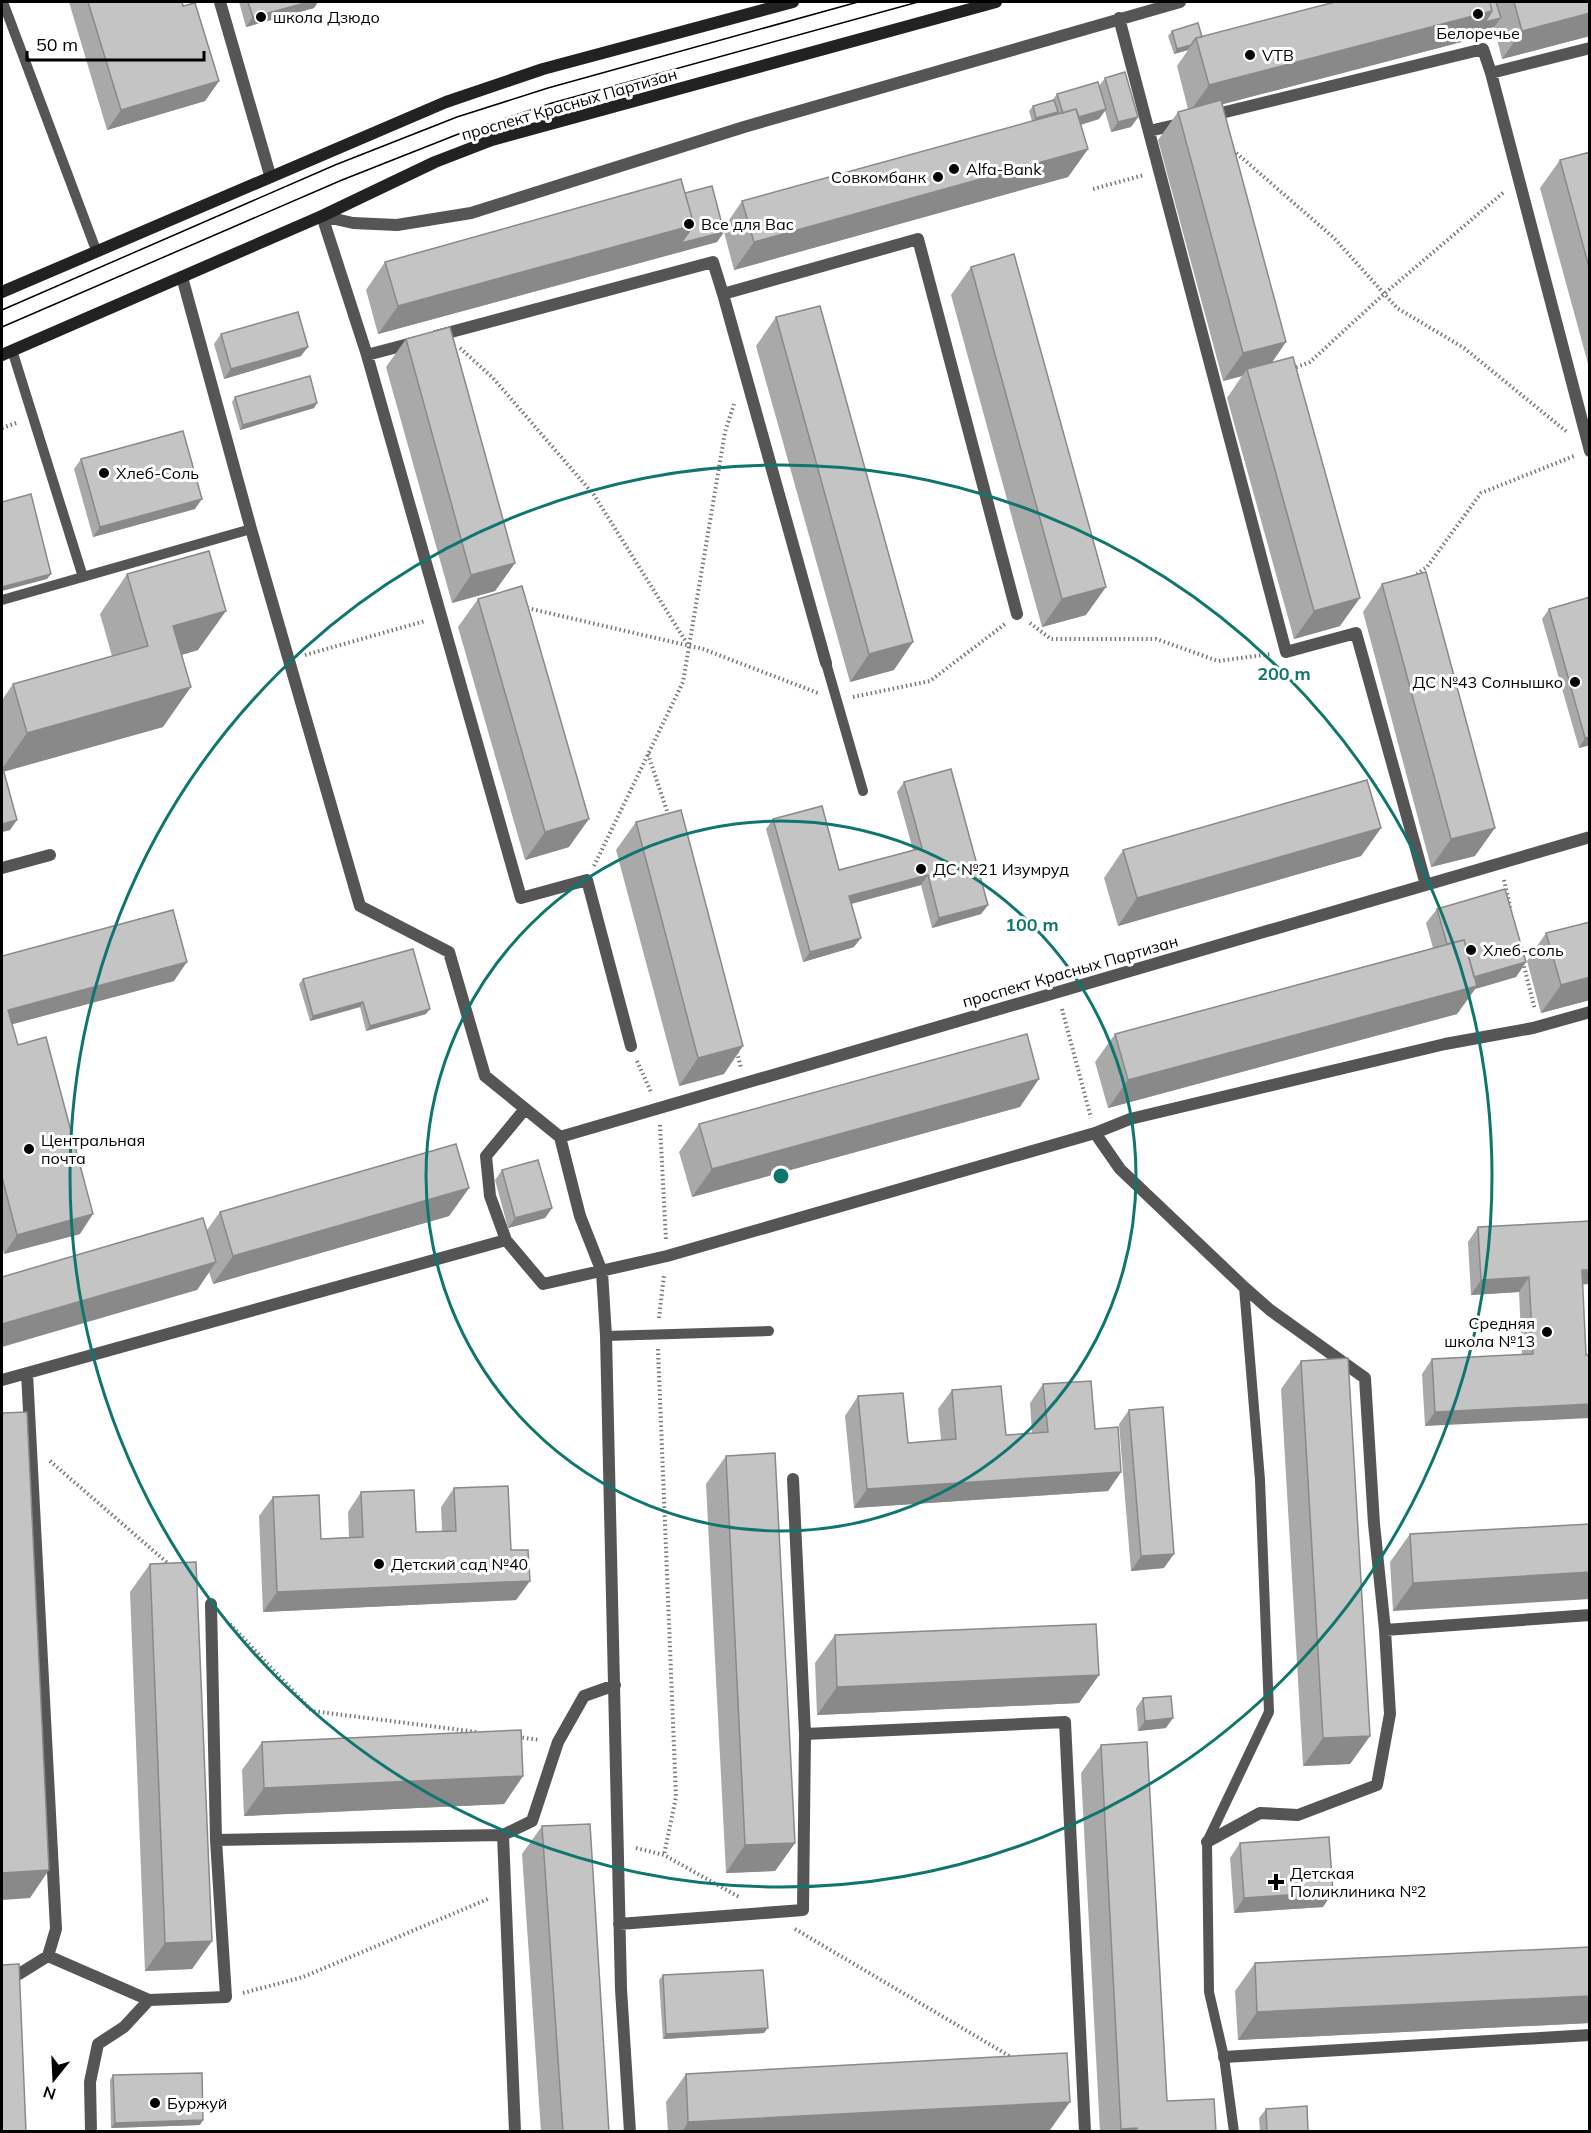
<svg xmlns="http://www.w3.org/2000/svg" width="1591" height="2133" font-family="Mulish,sans-serif">
  <style>
    .lines { fill: none; stroke-linecap: round; stroke-linejoin: round }
    .path { stroke: #777; stroke-width: 4; stroke-dasharray: 1.5 3; stroke-linecap: butt }
    .service { stroke: #555; stroke-width: 10 }
    .minor { stroke: #555; stroke-width: 12 }
    .secondary { stroke: #222; stroke-width: 12 }
    .tram { stroke: #000; stroke-width: 1.5 }
    .wall { fill: #a9a9a9 }
    .shaded-wall { fill: #898989 }
    .building { fill: #c4c4c4; stroke: #898989; stroke-width: 1.5 }
    .ring { fill: none; stroke: #0f766e; stroke-width: 3 }
    .poi-dot { fill: #000; stroke: #fff; stroke-width: 2 }
    .labels { text-anchor: middle; stroke-width: 6; stroke-linejoin: round; paint-order: stroke }
    .poi-label { font-size: 16px; fill: #000; stroke: #fff; text-anchor: start }
    .street-label { font-size: 16px; fill: #000; stroke: #fff }
    .centre { fill: #0f766e; stroke: #fff; stroke-width: 3 }
    .ring-label { font-size: 18px; text-anchor: middle; font-weight: bold; fill: #0f766e; stroke: #fff; stroke-width: 6; stroke-linejoin: round; paint-order: stroke }
  </style>
  <rect width="100%" height="100%" fill="#fff"/>
  <g class="lines">
    <path class="path" d="M1233 150 1334 238 1397 308 1464 348 1567 432
      M1093 189 1144 175
      M460 348 493 378 594 495 688 645
      M1292 369 1310 362 1384 294 1504 192
      M2 428 19 422
      M1413 577 1427 567 1481 493 1574 456
      M523 607 703 649 818 693
      M1030 623 1051 639H1156L1218 661 1271 654
      M305 655 425 621
      M853 697 930 681 1005 624
      M648 754 669 817
      M594 866 683 682 725 432 734 404
      M1504 880 1511 911
      M1523 962 1535 1010
      M1062 1009 1091 1118
      M737 1052 741 1068
      M637 1061 651 1092
      M660 1125 666 1240
      M659 1318 664 1275
      M658 1349 676 1797 664 1855
      M50 1461 171 1566
      M230 1624 312 1711 477 1732
      M518 1737 540 1740
      M636 1848 664 1855 739 1897
      M795 1929 1011 2057
      M243 1993 303 1977 488 1899"/>
    <path class="service" d="M3 2 96 250
      M12 350 83 577
      M2 600 251 529
      M826 663 863 791
      M606 1336 769 1331
      M1234 2132 1224 2057 1209 1992 1207 1842 1269 1712 1260 1480 1244 1287"/>
    <path class="minor" d="M220 2 270 175
      M1119 18 1286 652 1356 633 1426 885
      M1491 73 1590 451
      M1209 116 1483 49 1491 73 1590 48
      M1149 131 1184 123
      M322 216 353 223 397 225 471 213 744 127 1180 2
      M322 216 367 355 416 342
      M182 277 251 529 360 906 449 952 485 1076 560 1137 580 1216 602 1272 606 1336 621 1989 630 2132
      M436 336 713 262 723 294
      M367 355 521 898 587 880 631 1046
      M826 663 723 294 918 239 1017 614
      M2 868 50 855
      M525 1109 486 1156 490 1196 506 1240 543 1284 667 1256 1095 1133 1130 1119 1445 1044 1533 1028 1590 1012
      M1095 1133 1120 1169 1244 1287 1270 1310 1365 1378 1374 1524 1385 1630 1590 1615
      M560 1137 1590 837
      M2 1380 506 1240
      M211 1604 216 1840
      M805 1734 1065 1722 1085 2132
      M503 1835 515 2132
      M1207 1842 1260 1813 1298 1815 1377 1785 1390 1714 1385 1630
      M619 1924 803 1910 805 1734 793 1479
      M48 1956 149 2000 226 1997 216 1840 503 1835 532 1821 558 1742 584 1696 615 1685
      M19 1974 48 1956 56 1929 27 1373
      M1224 2057 1590 2035
      M91 2132 90 2082 98 2044 124 2027 149 2000"/>
    <path class="secondary" d="M2 292 446 102 543 69 793 2
      M2 355 322 216 435 162 492 140 996 2"/>
    <path class="tram" d="M2 310 335 165 457 117 548 88 858 2
      M2 327 342 180 461 133 552 103 918 2"/>
  </g>
  <path class="wall" d="M69 2H182L219 81 205 101 107 130Z
    M239 2H318L314 8 246 27Z
    M1498 2H1590V36L1502 59 1494 27 1478 31 1473 39 1223 104 1271 363 1340 626 1294 639 1227 398 1242 376 1223 381 1158 140 1178 112 1188 109 1177 66 1188 50 1174 54 1168 36 1172 31 1202 37 1497 3Z
    M1105 78 1138 117 1131 127 1111 132 1105 111 1099 119 1081 125 1088 149 1068 177 734 270 724 232 717 242 378 334 366 290 385 262 685 193 723 229 742 201 1032 121 1029 111 1033 106 1052 101 1057 94 1099 86Z
    M1590 152V371L1540 188 1560 160Z
    M971 267 1086 615 1042 627 951 295Z
    M776 317 894 670 850 682 756 346Z
    M221 334 301 356 224 379 214 344Z
    M406 339 515 563 495 591 452 603 386 367Z
    M235 397 314 408 240 430 232 402Z
    M81 459 195 509 93 537 74 469Z
    M127 574 198 650 182 655 163 727 3 772 10 830 2 832V700L13 684 112 656 100 614Z
    M1382 584 1475 856 1431 867 1363 612Z
    M1590 597V745L1579 748 1542 619 1549 609Z
    M478 599 569 847 525 860 458 627Z
    M904 782 988 905 981 914 932 928 921 885 851 904 854 947 803 962 766 829 773 819 839 870 913 850 897 792Z
    M636 822 724 1074 679 1086 616 850Z
    M1381 828 1361 856 1118 926 1104 878 1123 850Z
    M1437 909 1526 962 1516 977 1475 989 1457 1014 1108 1108 1095 1062 1115 1034 1433 948 1426 923Z
    M1546 933 1590 1000 1541 1013 1527 961Z
    M2 956 174 981 12 1024 18 1045 80 1234 4 1254 2 1246Z
    M303 979 426 1014 366 1031 360 1007 310 1021 299 984Z
    M1020 1107 692 1197 679 1152 699 1124Z
    M502 1170 552 1208 545 1218 508 1228 495 1180Z
    M469 1188 449 1216 213 1284 209 1272 197 1290 207 1230 220 1212Z
    M1590 1221V1284H1582L1586 1355 1425 1426 1422 1374 1432 1359 1522 1355 1519 1292 1471 1295 1468 1242 1478 1227Z
    M1301 1361 1370 1736 1350 1764 1303 1766 1281 1389Z
    M1043 1384 1095 1429 1121 1472 1108 1491 854 1508 845 1416 858 1396 908 1443 941 1440 938 1409 952 1390 1006 1435 1032 1433 1030 1403Z
    M1129 1410 1164 1568 1131 1571 1119 1424Z
    M726 1456 795 1843 775 1871 726 1873 706 1484Z
    M454 1488 511 1550 530 1581 516 1600 263 1612 259 1516 273 1497 321 1539 349 1537 348 1512 361 1492 416 1532 442 1531 441 1507Z
    M1590 1524 1393 1611 1390 1562 1410 1534Z
    M150 1564 212 1941 192 1969 145 1971 130 1592Z
    M835 1635 1099 1675 1079 1703 817 1715 815 1663Z
    M1143 1698 1166 1728 1138 1731 1136 1708Z
    M262 1742 523 1776 504 1804 244 1816 242 1770Z
    M1101 1745 1167 2101 1216 2132H1100L1081 1773Z
    M542 1826 609 2132H541L522 1854Z
    M1240 1843 1323 1907 1234 1913 1230 1858Z
    M1590 1947V2023L1238 2040 1235 1991 1255 1963Z
    M663 1975 764 2033 663 2039 659 1980Z
    M686 2074 1050 2130 1018 2132H668L666 2102Z
    M113 2075 200 2125 111 2128 110 2080Z
    M1266 2109 1308 2132H1260L1259 2118Z"/>
  <path class="shaded-wall" d="M309 2H318L314 8 246 27 253 17Z
    M1492 11 1501 18 1494 27 1478 31 1473 39 1189 113 1209 85Z
    M1590 13V36L1502 59 1522 31Z
    M1191 45 1188 50 1174 54 1177 49Z
    M219 81 205 101 107 130 121 110Z
    M1106 109 1099 119 1059 131 1066 121Z
    M1058 112 1054 117 1033 123 1036 118Z
    M1138 117 1131 127 1111 132 1118 122Z
    M1088 149 1068 177 734 270 754 242Z
    M694 225 724 232 717 242 378 334 398 306Z
    M1286 342 1267 370 1247 369 1242 376 1223 381 1243 353Z
    M308 347 301 356 224 379 231 369Z
    M317 403 314 408 240 430 243 425Z
    M202 499 195 509 93 537 100 527Z
    M515 563 495 591 452 603 471 575Z
    M51 574 47 579 2 591V587Z
    M1106 587 1086 615 1042 627 1062 599Z
    M1360 598 1340 626 1294 639 1314 611Z
    M226 611 198 650 146 665 173 626Z
    M913 642 894 670 850 682 869 654Z
    M191 687 163 727 2 772V769L27 733Z
    M1590 737V745L1579 748 1585 738Z
    M589 819 569 847 525 860 545 832Z
    M17 820 10 830 2 832V824Z
    M1381 828 1361 856 1118 926 1137 898Z
    M1495 828 1475 856 1431 867 1451 839Z
    M928 875 921 885 843 906 849 896Z
    M988 905 981 914 932 928 939 918Z
    M861 938 854 947 803 962 810 952Z
    M187 962 174 981 2 1027 8 1010Z
    M1526 962 1516 977 1475 989 1457 1014 1108 1108 1128 1080 1462 980Z
    M1590 977V1000L1541 1013 1561 985Z
    M363 1002 360 1007 310 1021 313 1016Z
    M430 1009 426 1014 366 1031 370 1026Z
    M743 1046 724 1074 679 1086 698 1058Z
    M1039 1079 1020 1107 692 1197 712 1169Z
    M469 1188 449 1216 213 1284 233 1256Z
    M552 1208 545 1218 508 1228 515 1218Z
    M93 1214 80 1234 4 1254 17 1235Z
    M216 1262 197 1290 2 1347V1324Z
    M1582 1270H1590V1284L1571 1285Z
    M1529 1277 1519 1292 1471 1295 1481 1280Z
    M1590 1404V1418L1425 1426 1435 1412Z
    M1121 1472 1108 1491 854 1508 867 1489Z
    M1174 1554 1164 1568 1131 1571 1141 1556Z
    M1590 1572V1599L1393 1611 1413 1583Z
    M530 1581 516 1600 263 1612 277 1592Z
    M1099 1675 1079 1703 817 1715 837 1687Z
    M1173 1718 1166 1728 1138 1731 1145 1721Z
    M1370 1736 1350 1764 1303 1766 1323 1738Z
    M523 1776 504 1804 244 1816 264 1788Z
    M795 1843 775 1871 726 1873 745 1845Z
    M49 1870 30 1898 2 1900V1873Z
    M1333 1892 1323 1907 1234 1913 1244 1898Z
    M212 1941 192 1969 145 1971 165 1943Z
    M1590 1996V2023L1238 2040 1257 2012Z
    M768 2028 764 2033 663 2039 666 2034Z
    M1070 2102 1050 2130 1018 2132H682L688 2122Z
    M203 2120 200 2125 111 2128 115 2123Z
    M1137 2128 1135 2132H1120L1121 2129Z"/>
  <path class="building" d="M88 2H182L183 6 195 3 219 81 121 110Z
    M248 2H309L253 17Z
    M1335 2H1490L1492 11 1209 85 1196 38Z
    M1490 2H1496L1501 18 1485 22 1492 11Z
    M1514 2H1590V13L1522 31Z
    M1198 23 1202 37 1196 38 1191 45 1177 49 1172 31Z
    M1125 72 1138 117 1118 122 1105 78Z
    M1098 82 1106 109 1079 117 1076 109 1063 113 1057 94Z
    M1054 100 1058 112 1036 118 1033 106Z
    M1221 100 1286 342 1243 353 1178 112Z
    M1076 109 1088 149 754 242 742 201Z
    M1590 152V271L1560 160Z
    M681 179 694 225 398 306 385 262Z
    M712 186 724 232 681 243 694 225 685 193Z
    M1014 254 1106 587 1062 599 971 267Z
    M820 306 913 642 869 654 776 317Z
    M298 312 308 347 231 369 221 334Z
    M450 327 515 563 471 575 406 339Z
    M1293 357 1360 598 1314 611 1247 369Z
    M310 376 317 403 243 425 235 397Z
    M183 431 202 499 100 527 81 459Z
    M31 494 51 574 2 587V502Z
    M209 551 226 611 173 626 191 687 27 733 13 684 148 646 127 574Z
    M1426 572 1495 828 1451 839 1382 584Z
    M522 586 589 819 545 832 478 599Z
    M1590 597V737L1585 738 1549 609Z
    M2 765 17 820 2 824Z
    M951 769 988 905 939 918 928 875 849 896 861 938 810 952 773 819 822 806 839 870 922 848 904 782Z
    M1367 780 1381 828 1137 898 1123 850Z
    M681 810 743 1046 698 1058 636 822Z
    M1505 889 1526 962 1474 977 1464 940 1447 944 1437 909Z
    M173 910 187 962 8 1010 18 1045 46 1037 93 1214 17 1235 2 1177V956Z
    M1590 922V977L1561 985 1546 933Z
    M1464 940 1477 986 1128 1080 1115 1034Z
    M413 949 430 1009 370 1026 363 1002 313 1016 303 979Z
    M1027 1034 1039 1079 712 1169 699 1124Z
    M456 1144 469 1188 233 1256 220 1212Z
    M538 1160 552 1208 515 1218 502 1170Z
    M203 1218 216 1262 2 1324V1277Z
    M1590 1221V1270H1582L1586 1355H1590V1404L1435 1412 1432 1359 1533 1354 1529 1277 1481 1280 1478 1227Z
    M1348 1358 1370 1736 1323 1738 1301 1361Z
    M1091 1381 1095 1429 1118 1427 1121 1472 867 1489 858 1396 903 1393 908 1443 956 1439 952 1390 1001 1386 1006 1435 1048 1432 1043 1384Z
    M1163 1407 1174 1554 1141 1556 1129 1410Z
    M27 1412 49 1870 2 1873V1413Z
    M775 1453 795 1843 745 1845 726 1456Z
    M508 1486 511 1550H528L530 1581 277 1592 273 1497 319 1495 321 1539 363 1537 361 1492 414 1490 416 1532 456 1531 454 1488Z
    M1590 1524V1572L1413 1583 1410 1534Z
    M196 1562 212 1941 165 1943 150 1564Z
    M1096 1624 1099 1675 837 1687 835 1635Z
    M1171 1696 1173 1718 1145 1721 1143 1698Z
    M521 1730 523 1776 264 1788 262 1742Z
    M1147 1742 1167 2101 1214 2099 1216 2132H1137V2128L1121 2129 1101 1745Z
    M590 1824 609 2132H563L542 1826Z
    M1329 1837 1333 1892 1244 1898 1240 1843Z
    M1590 1947V1996L1257 2012 1255 1963Z
    M19 1964 26 2132H2V1965Z
    M763 1970 768 2028 666 2034 663 1975Z
    M1067 2053 1070 2102 688 2122 686 2074Z
    M202 2073 203 2120 115 2123 113 2075Z
    M1307 2106 1308 2132H1267L1266 2109Z"/>
  <g class="ring">
    <circle cx="781" cy="1176" r="355"/>
    <circle cx="781" cy="1176" r="711"/>
  </g>
  <g class="poi-dot">
    <circle cx="1478" cy="14" r="6"/>
    <circle cx="261" cy="17" r="6"/>
    <circle cx="1250" cy="55" r="6"/>
    <circle cx="954" cy="169" r="6"/>
    <circle cx="938" cy="177" r="6"/>
    <circle cx="689" cy="224" r="6"/>
    <circle cx="104" cy="473" r="6"/>
    <circle cx="1575" cy="682" r="6"/>
    <circle cx="921" cy="869" r="6"/>
    <circle cx="1471" cy="950" r="6"/>
    <circle cx="29" cy="1149" r="6"/>
    <circle cx="1547" cy="1332" r="6"/>
    <circle cx="379" cy="1564" r="6"/>
    <path d="M1273 1873h6v6h6v6h-6v6h-6v-6h-6v-6h6z"/>
    <circle cx="155" cy="2103" r="6"/>
  </g>
  <g class="labels">
    <g class="poi-label">
      <text x="273" y="23">школа Дзюдо</text>
      <text x="1478" y="39" text-anchor="middle">Белоречье</text>
      <text x="1262" y="61">VTB</text>
      <text x="966" y="175">Alfa-Bank</text>
      <text x="926" y="183" text-anchor="end">Совкомбанк</text>
      <text x="701" y="230">Все для Вас</text>
      <text x="116" y="479">Хлеб-Соль</text>
      <text x="1563" y="688" text-anchor="end">ДС №43 Солнышко</text>
      <text x="933" y="875">ДС №21 Изумруд</text>
      <text x="1483" y="956">Хлеб-соль</text>
      <text x="41" y="1146">Центральная<tspan x="41" dy="18">почта</tspan></text>
      <text x="1535" y="1329" text-anchor="end">Средняя<tspan x="1535" dy="18">школа №13</tspan></text>
      <text x="391" y="1570">Детский сад №40</text>
      <text x="1290" y="1879">Детская<tspan x="1290" dy="18">Поликлиника №2</tspan></text>
      <text x="167" y="2109">Буржуй</text>
    </g>
    <g class="street-label">
      <text transform="translate(569 104) rotate(-16)" y="6">проспект Красных Партизан</text>
      <text transform="translate(1070 971) rotate(-16)" y="6">проспект Красных Партизан</text>
    </g>
  </g>
  <circle cx="781" cy="1176" r="9" class="centre"/>
  <g class="ring-label">
    <text x="1284" y="680">200 m</text>
    <text x="1032" y="931">100 m</text>
  </g>
  <rect width="1591" height="2133" fill="none" stroke="#000000" stroke-width="6"/>
  <g transform="translate(54 2079) rotate(198)" stroke="#ffffff" stroke-width="4.5" paint-order="stroke">
  <path d="M0-4.5L10 22L0 15L-10 22Z" fill="#000000"/>
  <text y="-9" font-size="16" font-weight="bold" text-anchor="middle" fill="#000000">N</text>
  </g>
  <path d="M27 51v9h177v-9" fill="none" stroke="#000000" stroke-width="3"/>
  <text x="36" y="51" font-size="18" fill="#000000" stroke="#ffffff" stroke-width="4.5" paint-order="stroke">50 m</text>
</svg>
